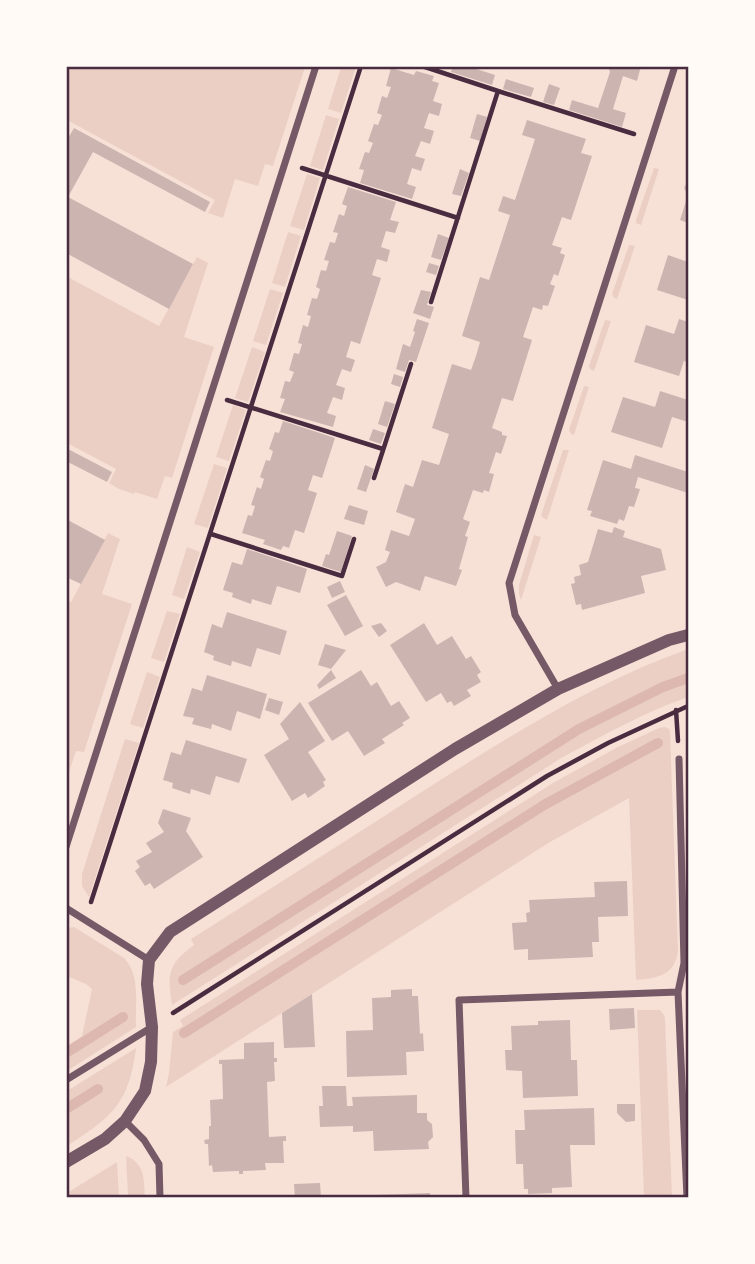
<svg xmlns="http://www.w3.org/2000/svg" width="755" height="1264" font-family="'DM Sans',sans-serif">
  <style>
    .green { fill: #ebcfc5 }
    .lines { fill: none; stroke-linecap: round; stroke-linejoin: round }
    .stream { stroke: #dcb8b0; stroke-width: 10 }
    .building { fill: #ccb4b1 }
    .path { stroke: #4a2c40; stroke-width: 4.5 }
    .minor { stroke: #755966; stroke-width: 7 }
    .tertiary { stroke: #755966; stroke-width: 12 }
    .neatline { fill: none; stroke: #4a2c40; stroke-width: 2.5 }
  </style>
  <rect width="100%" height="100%" fill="#f7e1d7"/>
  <path class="green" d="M66 67 67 66 305 67 273 166 265 164 258 186 235 179 223 218 208 213 215 200 67 120Z
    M341 67H356L341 113 328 109Z
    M326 115 339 119 323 170 310 166Z
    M654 168 659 169 641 225 636 223V220Z
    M307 174 320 178 304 230 290 226Z
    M288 232 301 236 285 287 272 283Z
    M629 245 635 246 617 299 614 298 612 294Z
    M197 257 208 263 184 337 214 347 172 478 165 476 157 499 135 492 134 494 119 489 109 483 116 469 67 443 66 276 159 326Z
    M270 289 283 293 266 345 253 341Z
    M605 320 611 321 594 371 590 369 589 366Z
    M252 347 265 352 248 402 235 398Z
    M584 386 589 387 574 435 571 434 569 430Z
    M233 405 246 410 229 461 216 457Z
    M563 450H569L547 520 542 517 541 515Z
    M214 464 227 468 208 528 194 524Z
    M108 533 120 539 102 594 132 604 84 752 76 751 69 772 66 771V600L71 602Z
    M534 535 541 537 521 600 519 594V585Z
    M187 547 200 552 184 599 172 595Z
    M167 611 180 614 164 662 151 658Z
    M688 649V697C645 712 604 735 563 757L172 1005C167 974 168 964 194 945L191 939C268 890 346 841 423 791 508 737 593 683 688 649Z
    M147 672 160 677 143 728 130 724Z
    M665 727 669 729 670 732 678 952C674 976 657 978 636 980L629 798 550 842 166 1087 169 1073 173 1032 183 1026 180 1020 553 783 616 748 659 728Z
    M125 739 139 743 89 897 82 886V874Z
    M74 927 124 958C141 975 135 1005 136 1027L67 1071V1046L82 1036 92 989 86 984 67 976V928Z
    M637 1010H660L664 1015 665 1019 672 1197H644Z
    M136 1048C129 1104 112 1117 67 1146V1091Z
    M126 1156C145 1163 144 1180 145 1197H128Z
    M117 1162 119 1197H67V1193Z"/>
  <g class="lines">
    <path class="stream" d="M183 980 579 729 663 687 688 678
      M184 1033 544 805 658 743
      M66 1053 123 1017
      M66 1109 98 1089"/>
  </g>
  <path class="building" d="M453 66H467L495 75 492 85 451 72Z
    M604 66H641L637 81 623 76 613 109 626 113 622 127 569 110 572 100 598 108 610 72 609 69Z
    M391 68 414 75 416 71 434 76 432 81 439 83 433 101 442 104 439 116 429 113 424 128 434 131 430 144 421 141 415 156 425 159 421 171 412 168 407 184 416 187 412 199 360 183 364 170 359 169 365 152 369 153 373 143 368 141 374 124 378 125 382 115 377 113 382 96 387 98 391 87 386 86Z
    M506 79 534 88 531 97 503 89Z
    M549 84 560 88 554 105 543 102Z
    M477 114 487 117 480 141 470 138Z
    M527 120 586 139 581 153 592 156 571 220 562 217 552 245 562 248 560 253 565 255 558 276 554 274 550 284 555 286 548 306 543 305 542 310 533 307 523 337 532 340 513 401 502 398 492 428 502 432V435L507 436 501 454 496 452 489 473 494 474 489 492 484 490 483 493 473 490 463 519 470 522 465 536 468 537 459 569 462 570 456 586 425 576 420 591 396 582 386 587 376 567 386 562 390 552 385 550 391 530 409 536 415 519 396 512 405 484 413 487 422 460 439 465 449 434 432 428 452 364 471 370 476 356 480 342 462 336 480 277 489 280 510 215 498 211 503 196 515 200 535 139 522 135Z
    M74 128 210 202 205 212 93 152 68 197 193 264 169 309 66 253V142Z
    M460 169 469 173 461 196 452 194Z
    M688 180V223L680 220 688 195 684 188Z
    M348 187 396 202 390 220 399 222 395 233 386 231 381 247 390 250 387 262 377 259 372 275 381 278 360 344 351 341 346 357 355 360 351 372 342 369 336 385 345 388 342 400 333 397 327 413 336 416 333 427 280 412 285 399 280 398 285 381 290 382 294 372 289 370 294 353 299 354 302 344 298 343 303 325 308 327 311 316 307 315 312 298 317 299 320 289 316 287 321 270 326 271 329 261 324 260 330 242 335 243 338 233 333 232 339 214 344 216 347 206 342 204Z
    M438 234 449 238 441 260 431 257Z
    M668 255 688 262V300L657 290Z
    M429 263 439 266 436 275 426 272Z
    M421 290 431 292 427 305 434 307 430 319 413 313Z
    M417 319 429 323 416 362 409 360 405 372 396 369 403 344 410 347 415 332 413 331Z
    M679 319 688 322V362L684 361 679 376 634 362 646 325 674 334Z
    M394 374 403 377 400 387 391 384Z
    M660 391 688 400V422L672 417 662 448 611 432 623 397 655 407Z
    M385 401 395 404 387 427 378 424Z
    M283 421 335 438 322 478 313 475 308 490 317 493 304 533 295 530 289 548 283 546 281 550 263 544 265 540 242 533 248 515 252 516 255 506 251 505 257 487 261 489 264 479 260 477 266 460 270 461 273 451 269 449 275 432 279 433Z
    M373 429 385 433 381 444 369 440Z
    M66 448 112 472 107 482 66 461Z
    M635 455 688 472V493L638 477 635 488 640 489 634 507 629 506 624 521 619 519 617 524 590 516 592 511 587 510 603 460 631 469Z
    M365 465 374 469 366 492 357 489Z
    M349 505 368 511 364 525 344 519Z
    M66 519 105 540 81 584 66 577Z
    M614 527 625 531 623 537 661 549 666 570 641 576 645 593 582 610 581 604 576 605 571 584 575 583 574 577 581 575 579 565 588 562 598 529 612 533Z
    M337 531 352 536 341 572 322 566 326 554 329 555Z
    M247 549 307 569 300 593 277 586 271 605 252 599 251 604 232 597 233 593 223 590 232 562 242 565Z
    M340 581 345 592 332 598 327 587Z
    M346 595 363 626 345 636 327 605Z
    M227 612 287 631 280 655 257 648 251 667 232 661 231 666 213 660 214 656 204 652 212 624 222 628Z
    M381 623 387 631 379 637 371 626Z
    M424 623 437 645 452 636 466 659 471 656 481 672 477 675 481 682 467 690 471 696 454 706 451 701 447 703 441 693 426 702 390 645Z
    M325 644 346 650 331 669 318 665Z
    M331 670 336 678 319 689 317 685Z
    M361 670 371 686 377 682 391 706 399 701 410 718 402 723 404 725 382 739 385 743 364 756 348 731 332 741 308 703Z
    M207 675 267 694 260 719 237 711 231 731 212 724 211 729 192 724 194 718 183 716 192 688 202 691Z
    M269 698 283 702 279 715 265 710Z
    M300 702 325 741 308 752 326 780 323 782 325 786 308 798 305 793 292 801 264 755 289 739 280 724Z
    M186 740 247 759 239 783 216 776 210 795 191 789 190 794 172 788 173 783 163 780 171 752 181 755Z
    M163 809 191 818 186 831 203 857 154 889 150 883 145 886 135 871 140 867 136 861 152 852 146 843 164 832 158 823Z
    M627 881 628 916 598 917 599 942H592L593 957 528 960V949L514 950 512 923 527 922 526 913 530 912 529 900 595 897 594 882Z
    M412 989V996H418L420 1034 423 1033 424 1051 406 1052 407 1075 347 1077 346 1031 373 1030 372 998 391 997V990Z
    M312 994 315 1047 284 1048 282 1013Z
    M634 1008 635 1028 610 1030 609 1009Z
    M570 1020 571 1060H577L578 1096 523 1098 522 1071 506 1070 505 1050H512L511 1026 538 1025V1021Z
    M274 1042V1058H277V1062H274L275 1081 267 1082 269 1137 286 1136V1141H283L284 1163H265L266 1170 243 1171V1174H239V1171L213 1172 212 1165 209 1166 208 1144H205L204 1140 209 1139V1126H211L210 1100 223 1099 222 1064H219V1060L244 1059V1043Z
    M322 1086H346L347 1106H353L352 1097 417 1095V1113H427V1120L432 1124 433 1137 428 1142 429 1149 374 1151 373 1131 353 1132V1126L320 1127 319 1106H323Z
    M617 1104H635V1121L626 1122 617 1113Z
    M594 1108 595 1145H570L572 1187 552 1188V1193L528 1194V1189H524L523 1164H516L515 1130H525L524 1110Z
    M320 1183 321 1198H295L294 1184Z
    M430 1193V1198H375V1195Z"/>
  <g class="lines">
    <path class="path" d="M422 66 498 91
      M302 168 458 218
      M431 302 498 91 634 134
      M227 400 383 449
      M374 478 411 364
      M211 534 342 576 354 539
      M676 710 678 741
      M91 902 361 66
      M173 1013 547 776 608 743 688 706"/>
    <path class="minor" d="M558 689 515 615 509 583 675 66
      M679 759 684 963 678 992 687 1198
      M66 847 316 66
      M66 908 149 960
      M66 1080 152 1027
      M125 1121 144 1140 159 1164 160 1198
      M466 1198 459 1000 678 992"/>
    <path class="tertiary" d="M66 1162 105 1139 125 1121 145 1091 151 1062 152 1027 147 984 149 960 170 932 455 749 558 689 669 640 688 635"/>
  </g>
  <rect width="755" height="1264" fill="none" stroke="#fffaf5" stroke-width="136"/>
  <rect x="68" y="68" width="619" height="1128" class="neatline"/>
</svg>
